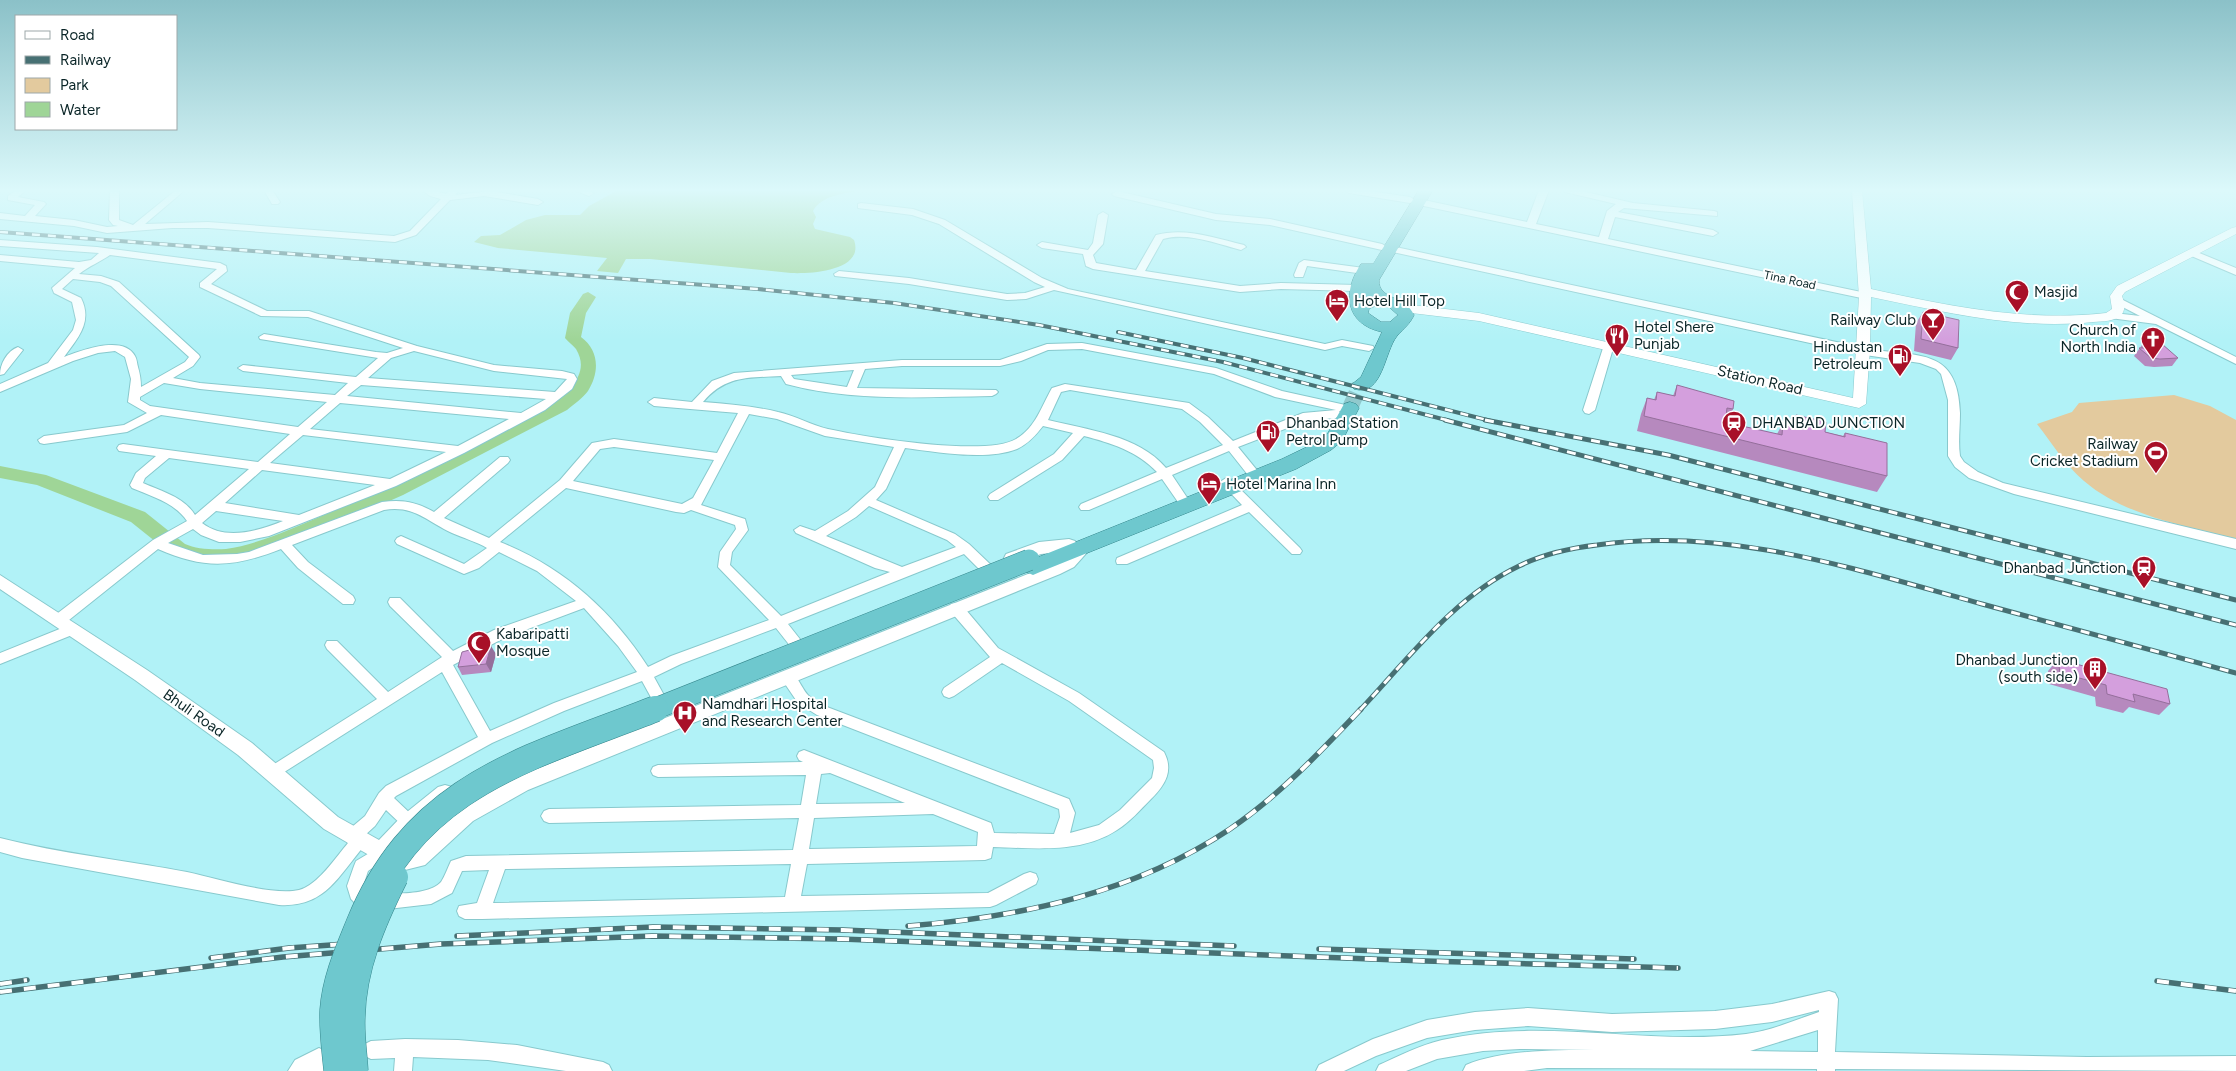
<svg xmlns="http://www.w3.org/2000/svg" width="2236" height="1071" font-family="Figtree,sans-serif">
  <style>
    .green { fill: #e3ca9e }
    .water { fill: #9fd597 }
    .lines { fill: none; stroke-linecap: round; stroke-linejoin: round }
    .river { fill: #9fd597; fill-rule: evenodd }
    .trunk-tunnel { stroke: #90c9cd; stroke-width: 16; stroke-dasharray: 16 8; stroke-linecap: butt }
    .minor-casing { stroke: #88c9cd; stroke-width: 2 }
    .tertiary-casing { stroke: #88c9cd; stroke-width: 1 }
    .secondary-casing { stroke: #88c9cd; stroke-width: 2 }
    .trunk-casing { stroke: #34868c; stroke-width: 1 }
    .minor { fill: #fff; fill-rule: evenodd }
    .tertiary { fill: #fff; fill-rule: evenodd }
    .secondary { fill: #fff; fill-rule: evenodd }
    .trunk { fill: #6ec8ce; fill-rule: evenodd }
    .rail-far2-casing { stroke: #477073; stroke-width: 4 }
    .rail-far1-casing { stroke: #477073; stroke-width: 5 }
    .rail-casing { stroke: #477073; stroke-width: 5.5 }
    .rail-far2 { stroke: #fff; stroke-width: 2.5; stroke-dasharray: 8; stroke-linecap: butt }
    .rail-far1 { stroke: #fff; stroke-width: 3; stroke-dasharray: 9; stroke-linecap: butt }
    .rail { stroke: #fff; stroke-width: 4; stroke-dasharray: 12; stroke-linecap: butt }
    .trunk-bridge-far1-casing { stroke: #34868c; stroke-width: 22; stroke-linecap: butt }
    .trunk-bridge-casing { stroke: #34868c; stroke-width: 27; stroke-linecap: butt }
    .trunk-bridge-far1 { stroke: #6ec8ce; stroke-width: 21 }
    .trunk-bridge { stroke: #6ec8ce; stroke-width: 26 }
    .wall { fill: #b689be }
    .shaded-wall { fill: #946f9b }
    .building { fill: #d49fdd; stroke: #946f9b }
    .labels { text-anchor: middle; stroke-width: 4; stroke-linejoin: round; paint-order: stroke }
    .far-street-label { font-size: 12px; fill: #0a2527; stroke: #fff }
    .poi-label { font-size: 15px; fill: #0a2527; stroke: #fff; text-anchor: start }
    .street-label { font-size: 15px; fill: #0a2527; stroke: #fff }
  </style>
  <rect width="100%" height="100%" fill="#b1f2f7"/>
  <path class="green" d="M2174 395 2210 406 2236 420V541C2184 524 2126 517 2084 481 2065 465 2052 443 2037 424L2072 412 2079 403Z"/>
  <path class="water" d="M618 190H863C847 193 821 195 813 211L816 217 813 224 815 229 850 237 854 240C865 271 810 274 791 273L650 259H626L618 273 597 271 607 258 498 248 474 242 481 236 500 235 526 220 545 215H580L589 206Z"/>
  <g class="lines">
    <path class="river" d="M588 292 596 297 586 313 581 337C599 350 600 372 588 391 583 398 574 404 567 410L403 495 306 538 252 557 224 563 184 559 171 554 131 522 37 485 0 478V466L46 475 145 512 185 544C196 549 213 550 226 549 260 544 295 527 326 514 405 481 479 441 555 402 571 389 590 372 576 349 573 345 568 342 565 338L570 313 583 294Z"/>
    <path class="trunk-tunnel" d="M1350 408 1360 385"/>
    <defs>
      <path id="minor" d="M16 190H26L18 197 44 202 46 204 35 216 74 220 107 227 118 226 113 225 109 220 110 190H119V220L133 225 176 190H185L145 224 208 222 394 236 410 231 441 199 430 196 422 190H432L446 194 450 190H459L455 195 499 190 497 192 538 199 543 202 538 205 484 196 450 200 416 235 395 242 208 228H172L107 233 74 226 0 219V213L25 216 35 205 8 200V196Z
        M264 190H272L280 202 278 204H272Z
        M574 190H587L594 193 589 196Z
        M1344 190H1363L1410 197 1415 200 1410 203 1349 193Z
        M1539 190H1549L1536 224 1599 237 1607 211 1616 204 1565 192 1564 190H1577L1633 203 1714 211 1717 212V216L1624 208 1618 212 1713 230 1718 233 1713 236 1615 217 1608 239 1866 293 1871 296 1866 299 1419 205 1414 202 1419 199 1527 222Z
        M1117 191 1216 214 1270 219 1382 244 1387 247 1382 250 1270 225 1216 220 1114 196 1112 194Z
        M861 203 913 209 945 220 1042 278 1068 289 1325 344 1342 340 1373 346 1374 348 1369 351 1342 346 1325 350 1054 290 1026 299 1007 300 909 284 835 276 834 274 839 271 909 278 1007 294 1025 293 1045 287 1034 282 939 224 912 215 858 208V204Z
        M1103 212 1108 215 1103 244 1093 255 1096 263 1136 270 1156 235C1185 227 1215 238 1244 245L1246 247 1241 250C1217 244 1188 232 1163 239L1145 271 1240 286 1281 283 1357 285 1362 288 1357 291 1281 289 1240 292 1093 269 1086 266 1083 254 1042 248 1037 245 1042 242 1088 250 1093 243 1098 215Z
        M0 240 97 247 220 263 226 266 227 271 211 284 267 311H309L417 346 494 365 562 371 574 374 577 379 572 389 545 410 464 453 396 486 269 536 240 542H219L201 535 193 529 168 543 203 555 237 554 249 552 382 502C402 499 417 502 434 512L500 457H508L510 460 508 463 444 518 489 538 560 480 592 443 614 439 717 453 738 413 654 406 648 402 654 398 692 402 712 381 734 373 902 360H1000L1047 344 1082 343 1216 368 1282 391 1350 406 1356 410 1350 414 1339 411 1342 414 1336 418 1308 420 1238 447 1256 469 1258 472 1256 475H1248L1229 451 1172 475 1188 499 1182 503 1178 502 1162 479 1089 510H1081L1079 507 1081 504 1157 472C1137 451 1111 443 1084 436L1062 460 998 500H990L988 497 990 494 1054 454 1073 433 1043 426C1036 435 1028 444 1017 449 987 461 936 452 905 448L886 489 876 500 955 534 969 544 991 565 992 568 991 571H981L964 554 788 624 803 643 801 647H791L776 628 681 664 654 677 665 697 663 701 658 703 653 701 642 681 564 711 492 743 396 796 394 798 414 817 417 822 414 827 409 829 404 827 386 810 375 826 364 836 367 841 364 846C338 877 324 908 279 905L22 858 0 852V838C62 854 125 860 187 872 216 878 271 896 299 890 317 886 337 856 348 843L343 837 346 832 365 816 379 793 386 786 478 737 442 672 278 776 273 778 268 776 266 772 268 768 377 699 327 649 325 645 327 641H337L388 692 442 657 390 606 388 602 390 598H400L453 651 494 630 576 601 537 571 499 552 479 568 464 574 397 544 395 541 397 538 401 536 464 564 487 548C477 542 463 538 452 533 426 521 414 505 384 510L292 545 308 562 353 596 355 600 353 604H343L298 568 281 549C235 567 205 570 158 549L64 624H54L52 620 54 616 153 540 187 521C175 503 151 496 132 488L130 485 136 473 156 456 119 451 117 448 119 445 123 444 258 462 290 434 161 415 127 432 44 444 40 443 38 440 44 436 124 425 147 413 128 402 131 379 125 357 115 351 98 353 73 361 0 392V384L48 363 73 330 76 320 72 302 54 293 52 288 75 268 0 261V255L79 262 91 260 99 253 0 246ZM110 255 217 269 200 283V287L261 316 308 317 403 348 387 353 376 352 264 334 259 337 260 339 378 358 356 377 243 365 238 368 243 371 348 383 335 395 200 383 173 378 193 366 200 357 199 355 119 282 101 276 79 274C89 266 100 262 110 255ZM73 279 100 282 111 286 189 357 185 362 141 387C141 380 140 374 138 367 137 364 137 359 135 356 123 334 80 351 64 357 78 338 93 322 81 298L62 289ZM1082 349 1214 374 1275 397 1336 410 1303 413 1233 441 1208 417 1189 403 1065 384 1052 388C1041 407 1036 427 1016 439 986 457 864 437 828 429 811 425 796 416 778 412 754 406 728 404 703 402 726 375 748 378 781 376L786 384C853 402 924 397 992 396L996 394 998 392 996 390 857 388 865 369 902 366H1000L1021 361 1048 350ZM414 351 494 371 567 379 555 392 368 378 391 358ZM854 370 847 387 794 379 791 375ZM164 383 200 389 327 402 298 427 150 406 140 400V397ZM361 385 546 399 521 413 347 396ZM1070 390 1182 409 1200 422 1223 445 1166 468C1138 435 1088 430 1048 420L1061 392ZM340 403 509 419 458 446 310 429ZM749 414 777 419 825 436 894 447 875 487 848 511 815 531 800 526 794 530 796 533 875 568 890 572 781 616 730 565 732 552 748 530 745 519 701 505ZM303 435 446 452 390 479 270 463ZM614 447 714 460 693 498 682 504 573 481 600 449ZM169 458 249 469 195 515C184 497 161 491 143 483L145 478ZM262 470 375 485 299 515 225 503ZM566 488 676 512 684 513 691 510 735 525 736 529 720 552 718 567 769 620 671 656 648 667C612 611 563 567 500 542ZM869 506 947 540 956 547 902 567 826 536 856 517ZM216 511 283 521C258 531 225 541 202 523ZM584 608 618 646 637 672 554 703 490 731 453 665 504 638Z
        M1391 246 1869 349C1920 357 1958 348 1960 413 1960 427 1958 442 1960 456L1964 462 1978 472 2003 483 2236 539V549L2014 494 1969 478 1955 467 1948 456V400L1941 374 1936 369 1920 363 1865 355 1388 251 1386 249Z
        M2192 250 2236 268V275L2189 255 2187 253Z
        M1304 260 1364 268 1369 271 1364 274 1307 266 1303 277H1295L1294 275 1299 263Z
        M2117 297 2236 357V364L2156 324 2110 318V314L2114 313 2140 316 2113 302 2112 300Z
        M1609 342 1614 345 1595 410 1589 414 1585 413 1583 410 1604 345Z
        M18 347 23 350 4 374 0 375C0 364 7 351 18 347Z
        M1226 478 1230 479 1300 548 1302 551 1300 554H1292L1249 512 1127 564H1117L1116 561 1117 558 1242 505 1220 482Z
        M956 603 961 604 998 648 1079 693 1164 752C1174 771 1165 785 1151 799 1140 810 1130 822 1117 830 1081 854 1034 848 993 847L991 858 985 860 807 864 801 896 988 893 1024 874 1030 872 1036 874 1038 879 1036 884 996 905 990 907 482 919H465L459 916 457 911 459 906 477 903 489 870 462 871 452 893 431 904 388 909 355 903 351 899 347 886 354 866 356 861 381 846 387 848 389 853 387 858 368 871 363 886 365 891C383 894 428 897 441 882 445 876 448 867 451 861L466 856 793 850 799 818 549 823 544 821 541 816 544 811 549 809 801 805 806 775 658 777 653 775 651 771 653 767 658 765 803 762 799 760 797 756 799 752 804 750 991 823 994 833 1054 834 1060 817 1059 809 817 715 798 703 783 681 781 677 783 673C797 668 800 688 809 696 814 700 821 703 827 707L1069 799 1075 813 1070 833 1099 825 1120 810 1152 778 1154 768 1153 760 1069 701 1002 663 954 696 949 698 944 696 942 692 944 688 990 657 951 612 949 608 951 604ZM830 773 905 803 816 804 821 774ZM933 814 978 832 977 846 809 849 814 818ZM791 864 785 897 493 903 505 869Z
        M72 624 77 625 79 629 77 633 0 664V653Z
        M1829 991 1835 993 1838 999 1835 1052 2087 1057 2236 1056V1071L1835 1069V1071H1817V1069L1547 1068 1524 1071H1463L1466 1065C1502 1050 1555 1050 1594 1050L1520 1049 1483 1051 1437 1059 1406 1071H1376L1379 1065C1399 1056 1420 1045 1442 1040 1543 1017 1645 1046 1746 1034 1771 1031 1795 1020 1819 1012V1010L1772 1022 1715 1029 1612 1032 1528 1026 1475 1030 1427 1038 1376 1056 1344 1071H1316L1319 1065 1373 1039 1427 1020 1475 1012 1528 1008 1612 1014 1715 1011 1772 1004ZM1818 1030V1052L1750 1051Z
        M405 1039 458 1040 517 1045 603 1062 609 1065 612 1071H566L488 1060 413 1057 412 1071H394L395 1058 371 1059 365 1056 362 1050 365 1044 371 1041Z
        M319 1048 325 1051 328 1057V1071H288L295 1060Z"/>
      <path id="tertiary" d="M1852 190H1862L1871 289C1949 306 2025 322 2106 313L2112 309 2110 296 2117 286 2232 228 2236 227V234L2125 292 2122 296C2124 302 2126 308 2122 314 2115 322 2102 321 2093 322 2018 330 1944 312 1871 297L1870 349 1866 404 1859 408 1479 321 1403 312 1397 308 1403 304 1479 313 1853 398 1859 297Z"/>
      <path id="secondary" d="M1069 539 1075 541 1077 544 1083 542 1089 544 1091 548 1074 567 1060 574 528 790 473 821 425 865 405 870 381 862 324 829 238 755 135 680 0 589V575L147 670 252 743 338 817 379 840 402 816 438 787 445 785 452 787 455 793 452 799 416 828 397 849 405 852 412 850 459 809 514 778 1048 566 1062 559 1070 551 1041 554 1012 564 1006 562 1004 558 1006 554 1039 542Z"/>
      <path id="trunk" d="M1419 190H1433L1379 280C1378 300 1405 295 1414 315 1410 324 1404 328 1397 336 1384 352 1383 397 1354 389L1351 385 1361 377 1382 332C1345 324 1342 292 1361 264H1373ZM1378 305 1389 307 1398 315 1390 322H1381L1368 313 1369 309Z
        M1350 402 1356 404 1359 408 1342 441 1331 450 1296 469 1040 572 1033 575 1026 572 1023 567 1026 562 1282 459 1317 442 1328 433 1344 404Z"/>
    </defs>
    <use href="#minor" class="minor-casing"/>
    <use href="#tertiary" class="tertiary-casing"/>
    <use href="#secondary" class="secondary-casing"/>
    <use href="#trunk" class="trunk-casing"/>
    <use href="#minor" class="minor"/>
    <use href="#tertiary" class="tertiary"/>
    <use href="#secondary" class="secondary"/>
    <use href="#trunk" class="trunk"/>
    <defs>
      <path id="rail-far2" d="M0 232 758 289 894 303 1039 325 1223 362 1450 421
        M1118 332 1243 358 1491 421"/>
      <path id="rail-far1" d="M1445 420 2236 625
        M1485 420 1668 455 2236 600
        M1360 710C1408 659 1454 597 1519 566 1543 554 1571 548 1597 545 1728 526 1857 570 1982 604 2066 627 2151 650 2236 673"/>
      <path id="rail" d="M908 926C1021 917 1134 893 1230 829 1279 796 1321 751 1361 709
        M457 936 653 927 843 930 1234 946
        M1319 949 1634 959
        M211 958 289 948 373 942
        M2157 981 2236 991
        M0 984 27 980
        M0 992 283 957 441 944 652 936 841 939 1425 961 1678 968"/>
    </defs>
    <use href="#rail-far2" class="rail-far2-casing"/>
    <use href="#rail-far1" class="rail-far1-casing"/>
    <use href="#rail" class="rail-casing"/>
    <use href="#rail-far2" class="rail-far2"/>
    <use href="#rail-far1" class="rail-far1"/>
    <use href="#rail" class="rail"/>
    <defs>
      <path id="trunk-bridge-far1" d="M652 710 1029 560"/>
      <path id="trunk-bridge" d="M337 1071C335 1051 332 1031 333 1010 335 980 348 951 359 924 416 784 527 759 655 709
        M355 1071C354 1053 351 1035 352 1017 353 967 373 921 395 877"/>
    </defs>
    <use href="#trunk-bridge-far1" class="trunk-bridge-far1-casing"/>
    <use href="#trunk-bridge" class="trunk-bridge-casing"/>
    <use href="#trunk-bridge-far1" class="trunk-bridge-far1"/>
    <use href="#trunk-bridge" class="trunk-bridge"/>
  </g>
  <path class="wall" d="M1923 312 1958 348 1951 360 1914 351 1916 323Z
    M2142 345 2178 358 2172 366 2154 367 2145 366 2134 356Z
    M1677 385 1733 409 1726 425 1741 428 1742 426 1777 434 1783 423 1791 425 1796 415 1825 432 1843 436 1845 433 1887 476 1877 492 1637 431 1641 414 1647 398 1654 400 1657 392 1673 396Z
    M487 646 496 654 491 672 462 675 458 667Z
    M2058 659 2170 704 2159 715 2129 707 2123 713 2096 706 2095 697 2049 684 2048 671Z"/>
  <path class="shaded-wall" d="M484 641 489 648 491 646 496 654 491 672 486 664Z"/>
  <path class="building" d="M1923 312 1959 320 1958 348 1921 339Z
    M2162 344 2178 358 2160 359 2151 358 2139 348H2145L2142 345Z
    M1677 385 1734 401 1733 409 1727 408 1725 424 1742 428V426L1782 435 1783 423 1796 426V415L1826 422 1825 432 1845 437V433L1887 443V476L1644 416 1647 398 1656 400 1657 392 1675 396Z
    M484 641 487 646H491L486 664 458 667 462 652 477 648 476 645Z
    M2058 659 2167 689 2170 704 2133 694 2135 702 2107 694 2106 685 2060 673Z"/>
  <linearGradient id="sky" x2="0" y2="1"><stop stop-color="#8bc1c8"/><stop offset="0.56" stop-color="#dcf9fb"/><stop offset="1" stop-color="#dcf9fb" stop-opacity="0"/></linearGradient>
  <rect width="2236" height="340" fill="url(#sky)"/>
  <defs>
    <symbol id="mosque-pin" viewBox="-11 -11 22 30"><path d="M0 17L-7.5 6A9.5 9.5 0 1 1 7.5 6Z" fill="#a81028" stroke="#fff"/><path d="M3.5-4.9A6 6 0 1 0 3.5 4.9A5 5 0 1 1 3.5-4.9Z" fill="#fff"/></symbol>
    <symbol id="hotel-pin" viewBox="-11 -11 22 30"><path d="M0 17L-7.5 6A9.5 9.5 0 1 1 7.5 6Z" fill="#a81028" stroke="#fff"/><path d="M-6-4.5h1.5V1H6V5H4.5V3h-9V5H-6ZM-4 0a1.8 1.8 0 1 1 3.6 0ZM.5 0V-2.5h3Q6-2.5 6 0Z" fill="#fff"/></symbol>
    <symbol id="bar-pin" viewBox="-11 -11 22 30"><path d="M0 17L-7.5 6A9.5 9.5 0 1 1 7.5 6Z" fill="#a81028" stroke="#fff"/><path d="M-6-5H6L.8 .8V4.5H3.5V6h-7V4.5H-.8V.8Z" fill="#fff"/></symbol>
    <symbol id="restaurant-pin" viewBox="-11 -11 22 30"><path d="M0 17L-7.5 6A9.5 9.5 0 1 1 7.5 6Z" fill="#a81028" stroke="#fff"/><path d="M-5-6h1v4h1v-4h1v4h1v-4h1v5L-1.5 .5V6h-2V.5L-5-1ZM5-6V6H3V1.5H1.5Q1.5-4 5-6Z" fill="#fff"/></symbol>
    <symbol id="church-pin" viewBox="-11 -11 22 30"><path d="M0 17L-7.5 6A9.5 9.5 0 1 1 7.5 6Z" fill="#a81028" stroke="#fff"/><path d="M-1.2-6h2.4v3.5h3.3v2.4h-3.3V6h-2.4V-.1h-3.3v-2.4h3.3Z" fill="#fff"/></symbol>
    <symbol id="fuel-pin" viewBox="-11 -11 22 30"><path d="M0 17L-7.5 6A9.5 9.5 0 1 1 7.5 6Z" fill="#a81028" stroke="#fff"/><path d="M-5.5-6h7V0h2V4h1.3V-2.5L3-4.5l.8-.8L6-3V5H2.5V1h-1V6h-7ZM-4.2-4.7v3.2H.2V-4.7Z" fill="#fff"/></symbol>
    <symbol id="station-pin" viewBox="-11 -11 22 30"><path d="M0 17L-7.5 6A9.5 9.5 0 1 1 7.5 6Z" fill="#a81028" stroke="#fff"/><path d="M-3-6H3Q5-6 5-4V2Q5 4 3 4L4.5 6H3L1.5 4h-3L-3 6H-4.5L-3 4Q-5 4-5 2V-4Q-5-6-3-6ZM-3.5-4v3h7v-3ZM-3.5 1v1.5H-2V1ZM2 1v1.5H3.5V1Z" fill="#fff"/></symbol>
    <symbol id="stadium-pin" viewBox="-11 -11 22 30"><path d="M0 17L-7.5 6A9.5 9.5 0 1 1 7.5 6Z" fill="#a81028" stroke="#fff"/><path d="M0-5a6.5 5 0 1 0 0 10a6.5 5 0 1 0 0-10ZM-3.5-1.8h7v3.6h-7Z" fill="#fff"/></symbol>
    <symbol id="building-pin" viewBox="-11 -11 22 30"><path d="M0 17L-7.5 6A9.5 9.5 0 1 1 7.5 6Z" fill="#a81028" stroke="#fff"/><path d="M-4-6H4V6H1V3H-1V6H-4ZM-2.5-4.3h1.7v1.8h-1.7ZM.8-4.3h1.7v1.8H.8ZM-2.5-1h1.7V.8h-1.7ZM.8-1h1.7V.8H.8Z" fill="#fff"/></symbol>
    <symbol id="hospital-pin" viewBox="-11 -11 22 30"><path d="M0 17L-7.5 6A9.5 9.5 0 1 1 7.5 6Z" fill="#a81028" stroke="#fff"/><path d="M-5-5h3v3.5h4V-5h3V5h-3V1.5h-4V5h-3Z" fill="#fff"/></symbol>
  </defs>
  <g fill-rule="evenodd">
    <use href="#mosque-pin" x="2003" y="278" width="28" height="38"/>
    <use href="#hotel-pin" x="1323" y="287" width="28" height="38"/>
    <use href="#bar-pin" x="1919" y="306" width="28" height="38"/>
    <use href="#restaurant-pin" x="1603" y="322" width="28" height="38"/>
    <use href="#church-pin" x="2139" y="325" width="28" height="38"/>
    <use href="#fuel-pin" x="1886" y="342" width="28" height="38"/>
    <use href="#station-pin" x="1720" y="409" width="28" height="38"/>
    <use href="#fuel-pin" x="1254" y="418" width="28" height="38"/>
    <use href="#stadium-pin" x="2142" y="439" width="28" height="38"/>
    <use href="#hotel-pin" x="1195" y="470" width="28" height="38"/>
    <use href="#station-pin" x="2130" y="554" width="28" height="38"/>
    <use href="#mosque-pin" x="465" y="629" width="28" height="38"/>
    <use href="#building-pin" x="2081" y="655" width="28" height="38"/>
    <use href="#hospital-pin" x="671" y="699" width="28" height="38"/>
  </g>
  <g class="labels">
    <g class="far-street-label">
      <text transform="translate(1790 280) rotate(12)" y="4">Tina Road</text>
    </g>
    <g class="poi-label">
      <text x="2034" y="297">Masjid</text>
      <text x="1354" y="306">Hotel Hill Top</text>
      <text x="1916" y="325" text-anchor="end">Railway Club</text>
      <text x="1634" y="332">Hotel Shere<tspan x="1634" dy="17">Punjab</tspan></text>
      <text x="2136" y="335" text-anchor="end">Church of<tspan x="2136" dy="17">North India</tspan></text>
      <text x="1882" y="352" text-anchor="end">Hindustan<tspan x="1882" dy="17">Petroleum</tspan></text>
      <text x="1286" y="428">Dhanbad Station<tspan x="1286" dy="17">Petrol Pump</tspan></text>
      <text x="1752" y="428">DHANBAD JUNCTION</text>
      <text x="2138" y="449" text-anchor="end">Railway<tspan x="2138" dy="17">Cricket Stadium</tspan></text>
      <text x="1226" y="489">Hotel Marina Inn</text>
      <text x="2126" y="573" text-anchor="end">Dhanbad Junction</text>
      <text x="496" y="639">Kabaripatti<tspan x="496" dy="17">Mosque</tspan></text>
      <text x="2078" y="665" text-anchor="end">Dhanbad Junction<tspan x="2078" dy="17">(south side)</tspan></text>
      <text x="702" y="709">Namdhari Hospital<tspan x="702" dy="17">and Research Center</tspan></text>
    </g>
    <g class="street-label">
      <text transform="translate(1760 380) rotate(13)" y="5">Station Road</text>
      <text transform="translate(194 713) rotate(35)" y="5">Bhuli Road</text>
    </g>
  </g>
  <rect x="15" y="15" width="162" height="115" fill="#ffffff" stroke="#9da8a9"/>
  <rect x="25" y="31" width="25" height="8" fill="#ffffff" stroke="#9da8a9"/>
  <text x="60" y="40" font-size="15" fill="#0a2527">Road</text>
  <rect x="25" y="56" width="25" height="8" fill="#477073" stroke="#9da8a9"/>
  <text x="60" y="65" font-size="15" fill="#0a2527">Railway</text>
  <rect x="25" y="78" width="25" height="15" fill="#e3ca9e" stroke="#9da8a9"/>
  <text x="60" y="90" font-size="15" fill="#0a2527">Park</text>
  <rect x="25" y="102" width="25" height="15" fill="#9fd597" stroke="#9da8a9"/>
  <text x="60" y="115" font-size="15" fill="#0a2527">Water</text>
</svg>
